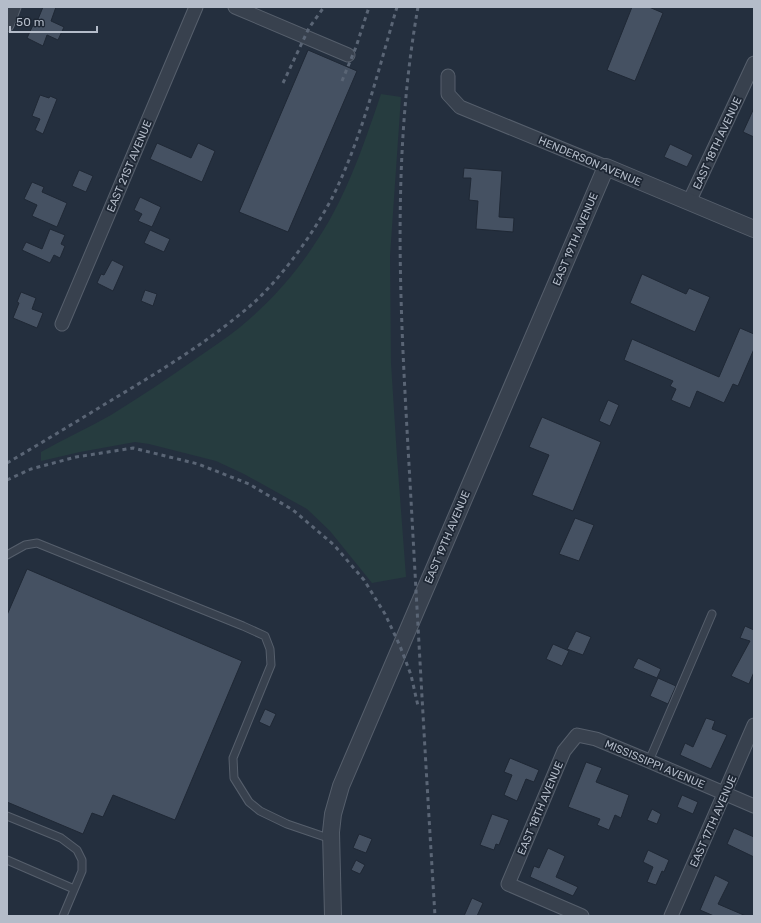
<svg xmlns="http://www.w3.org/2000/svg" width="761" height="923" font-family="Rubik,sans-serif">
  <style>
    .green { fill: #263c3f }
    .building { fill: #455162; stroke: #1f2835 }
    .lines { fill: none; stroke-linecap: round; stroke-linejoin: round }
    .service-casing { stroke: #565f6c; stroke-width: 9 }
    .minor-casing { stroke: #565f6c; stroke-width: 15 }
    .tertiary-casing { stroke: #565f6c; stroke-width: 18 }
    .service { stroke: #38414e; stroke-width: 7 }
    .minor { stroke: #38414e; stroke-width: 13 }
    .tertiary { stroke: #38414e; stroke-width: 16 }
    .rail { stroke: #5a6575; stroke-width: 3; stroke-dasharray: 4 4; stroke-linecap: butt }
    .labels { text-anchor: middle; stroke-width: 3.5; stroke-linejoin: round; paint-order: stroke }
    .street-label { font-size: 11px; fill: #b4bcc9; stroke: #1d2633 }
  </style>
  <rect width="100%" height="100%" fill="#242f3e"/>
  <path class="green" d="M381 94 401 97 390 256 391 363 397 457 406 577 372 583 330 531 307 509 244 474 216 461 149 444 135 442 80 452 41 461V452C64 439 88 428 111 415 140 397 169 378 197 358 211 348 225 339 239 328 266 306 293 277 312 248 345 201 363 147 381 94Z"/>
  <path class="building" d="M43 7H56L51 21 64 27 58 40 47 35 43 46 27 38 34 23 36 24Z
    M632 7H649L663 13 635 81 607 70Z
    M308 50 357 71 288 232 239 212Z
    M40 95 49 98 50 96 57 99 43 134 35 130 40 119 32 116Z
    M754 108V137L743 132Z
    M157 143 191 158 198 143 215 151 202 182 150 159Z
    M670 144 693 155 687 167 664 157Z
    M464 168 502 171 499 217 514 218 513 232 476 229 478 201 469 200 471 178H463Z
    M79 170 93 176 86 192 72 186Z
    M32 182 44 187 42 192 67 203 57 227 32 216 37 205 24 199Z
    M140 197 161 207 152 227 138 221 142 214 134 210Z
    M50 229 65 235 61 244 65 246 60 258 54 255 50 263 22 250 26 242 42 249Z
    M150 230 170 239 164 252 144 243Z
    M112 260 124 266 113 291 97 283 101 274 104 275Z
    M642 274 686 294 689 288 710 297 695 332 630 303Z
    M145 290 157 294 153 306 141 301Z
    M21 292 36 298 32 309 43 313 37 328 13 318 19 303 17 302Z
    M740 328 754 334V349L738 386 733 384 724 403 697 391 690 408 671 400 676 389 670 386 673 381 624 360 632 339 719 377Z
    M608 400 619 405 610 426 599 421Z
    M542 417 601 442 573 511 532 495 549 455 529 447Z
    M575 518 594 525 579 561 559 554Z
    M27 569 242 661 175 820 113 795 103 817 92 813 83 834 7 802V615Z
    M745 626 754 630V672L749 684 731 676 750 641 740 638Z
    M576 631 591 637 583 655 567 649Z
    M553 644 569 651 562 666 546 659Z
    M638 658 661 669 657 678 633 668Z
    M658 678 676 686 668 704 650 696Z
    M265 709 276 714 270 727 259 722Z
    M706 718 715 721 712 729 727 735 711 769 680 755 685 743 693 747Z
    M510 758 539 770 534 782 526 779 517 801 504 795 512 775 504 772Z
    M586 762 602 768 596 782 629 795 621 818 615 815 609 830 597 825 600 819 568 807Z
    M682 795 698 802 693 814 677 807Z
    M652 809 661 814 657 824 647 820Z
    M492 814 509 820 499 845 496 844 494 850 480 845Z
    M734 828 754 837V857L727 844Z
    M359 834 372 839 366 853 353 848Z
    M548 848 565 856 556 877 578 887 573 896 530 877 534 866 539 868Z
    M648 850 669 860 664 872 662 871 656 885 647 882 653 867 643 862Z
    M356 860 365 865 360 874 351 870Z
    M715 875 729 882 718 904 746 916H714L700 910Z
    M472 898 483 903 477 916H464Z"/>
  <g class="lines">
    <defs>
      <path id="service" d="M7 555 25 545 37 543 243 626 265 636 270 649 271 665 233 758 234 778 249 802 260 811 287 824 331 839
        M649 761 712 614
        M7 816 61 838 77 850 82 860V871L63 916
        M7 860 74 889"/>
      <path id="minor" d="M235 7 348 55
        M7 25 14 7
        M448 76V94L460 107 606 167
        M689 202 754 63
        M62 324 196 7
        M582 916 508 884 564 751 577 735 596 739 649 761 754 806
        M671 916 754 725"/>
      <path id="tertiary" d="M333 916 331 832 333 814 341 786 606 167 754 229"/>
    </defs>
    <use href="#service" class="service-casing"/>
    <use href="#minor" class="minor-casing"/>
    <use href="#tertiary" class="tertiary-casing"/>
    <use href="#service" class="service"/>
    <use href="#minor" class="minor"/>
    <use href="#tertiary" class="tertiary"/>
    <path class="rail" d="M418 7C390 164 401 323 410 482 418 627 426 771 435 916
      M342 81 356 47 369 7
      M283 83 309 28 324 7
      M7 463C43 442 79 420 115 398 162 370 209 341 250 306 281 279 313 234 332 198 362 138 378 71 397 7
      M7 480 31 469 76 457 133 448 198 464 249 484 293 510 334 545 364 580 385 614 400 646 411 675 418 706"/>
  </g>
  <g class="labels">
    <g class="street-label">
      <text transform="translate(717 143) rotate(-65)" y="4">EAST 18TH AVENUE</text>
      <text transform="translate(590 161) rotate(23)" y="4">HENDERSON AVENUE</text>
      <text transform="translate(129 166) rotate(-67)" y="4">EAST 21ST AVENUE</text>
      <text transform="translate(575 239) rotate(-67)" y="4">EAST 19TH AVENUE</text>
      <text transform="translate(447 537) rotate(-67)" y="4">EAST 19TH AVENUE</text>
      <text transform="translate(655 764) rotate(23)" y="4">MISSISSIPPI AVENUE</text>
      <text transform="translate(540 808) rotate(-67)" y="4">EAST 18TH AVENUE</text>
      <text transform="translate(713 821) rotate(-66)" y="4">EAST 17TH AVENUE</text>
    </g>
  </g>
  <rect width="761" height="923" fill="none" stroke="#b4bcc9" stroke-width="16"/>
  <path d="M10 26v6h87v-6" fill="none" stroke="#b4bcc9" stroke-width="2"/>
  <text x="16" y="26" font-size="12" fill="#b4bcc9" stroke="#1d2633" stroke-width="3" paint-order="stroke">50 m</text>
</svg>
